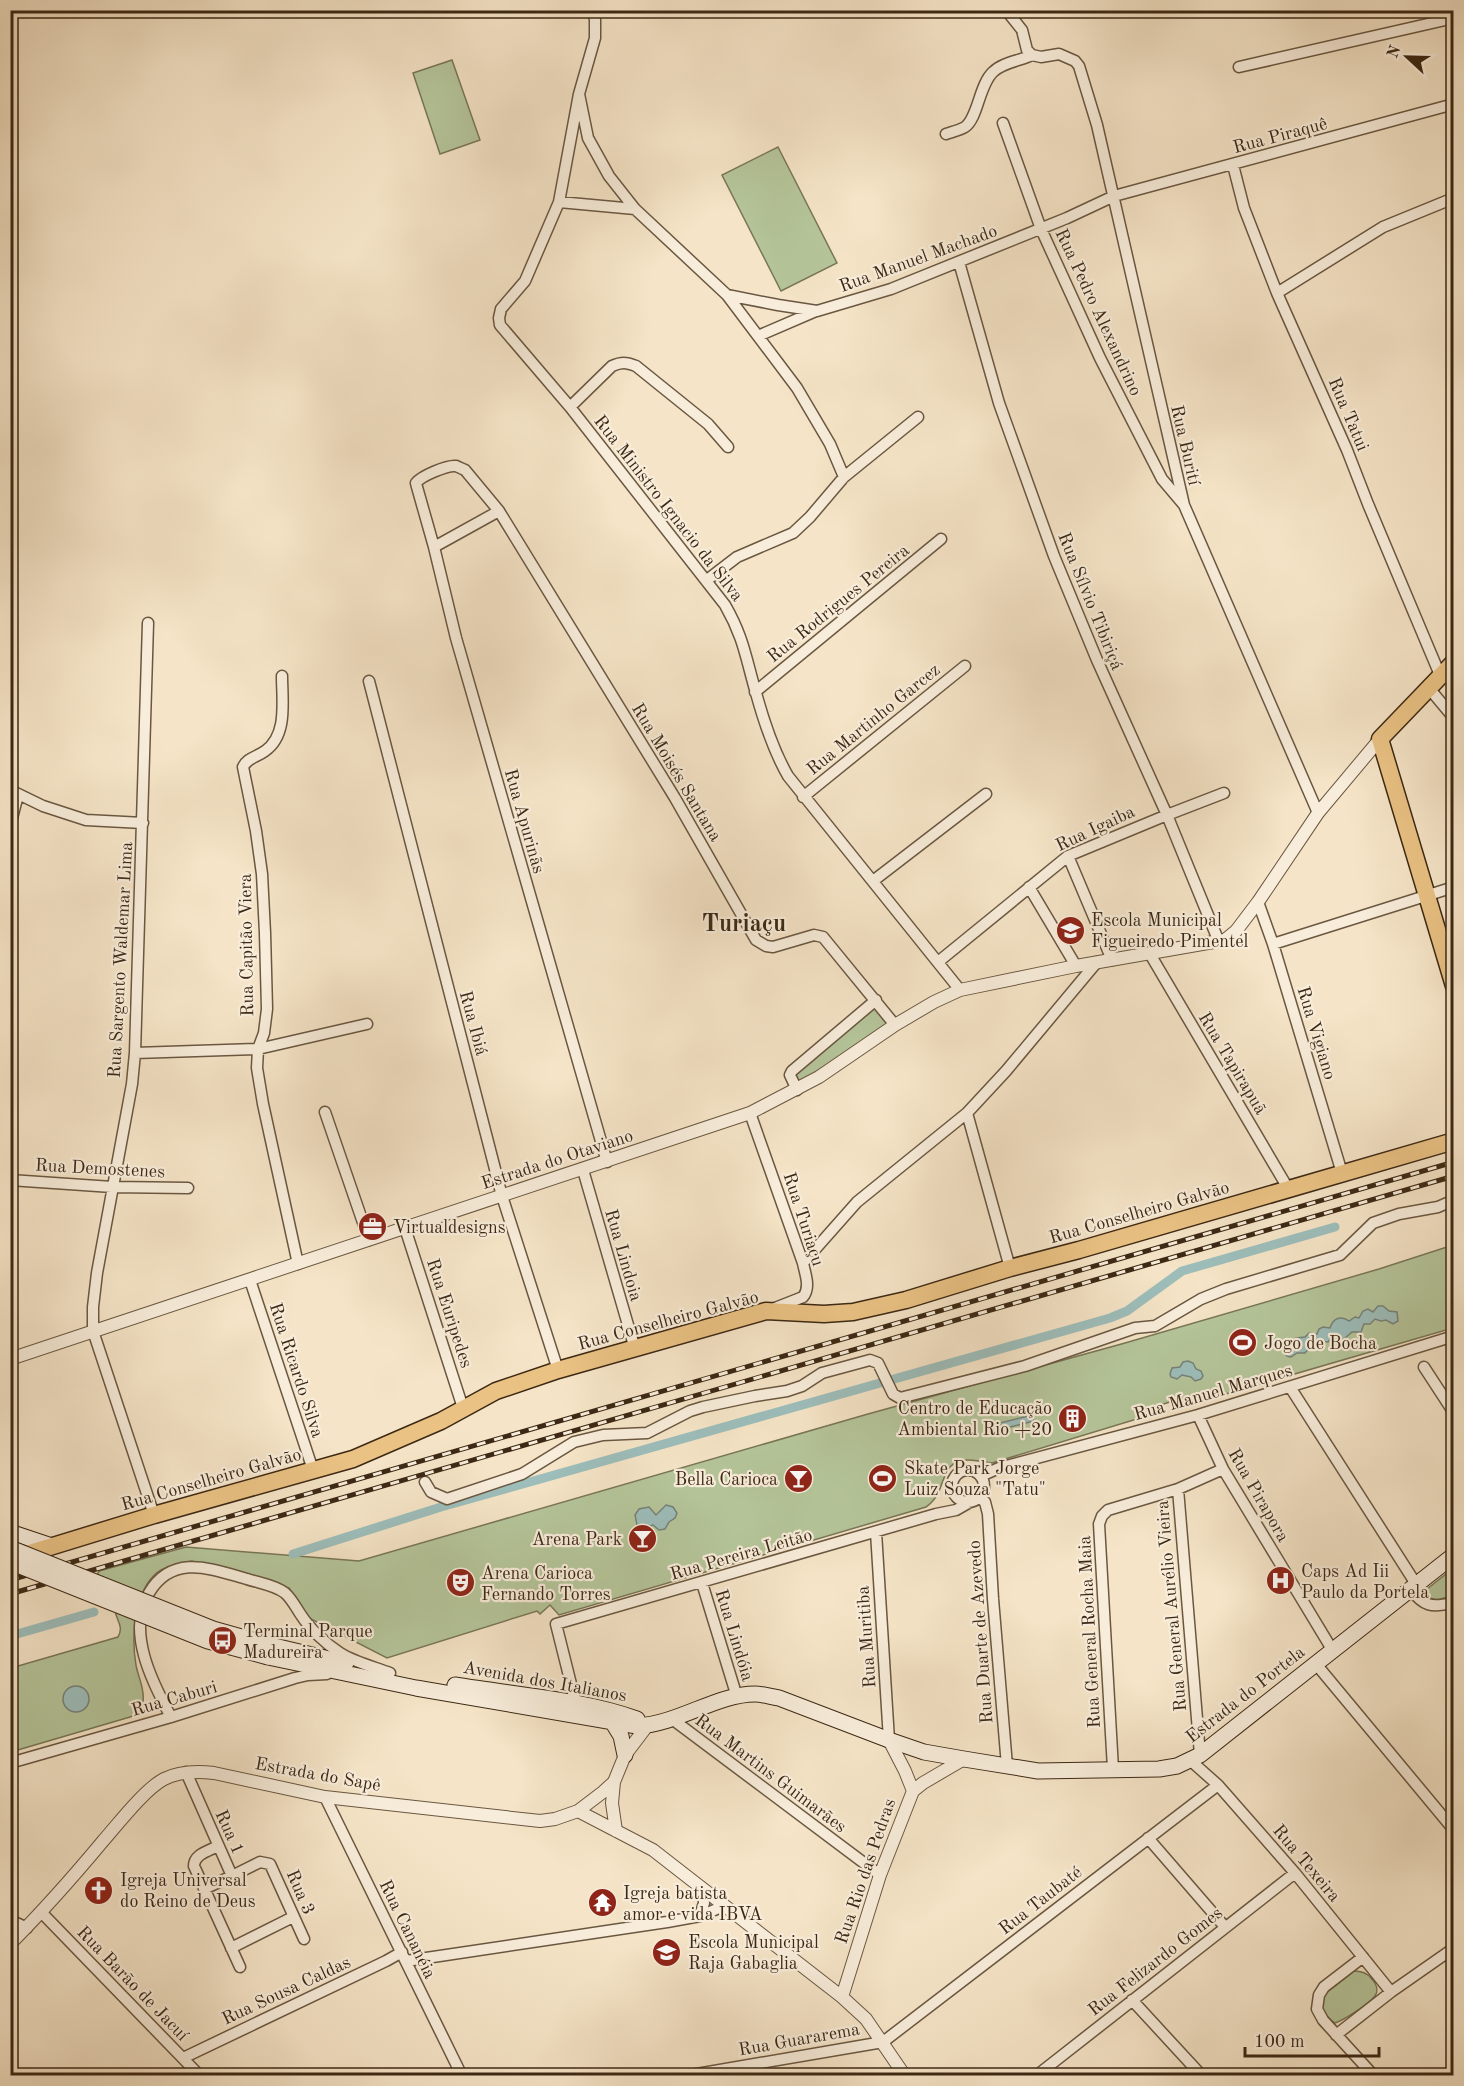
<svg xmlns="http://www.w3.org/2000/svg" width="1464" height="2086" font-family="'Old Standard TT',serif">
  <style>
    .green { fill: #b5c59a; stroke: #787657; stroke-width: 1.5 }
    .water { fill: #9dbebb; stroke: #768278; stroke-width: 1.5 }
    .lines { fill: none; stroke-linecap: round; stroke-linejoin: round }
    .canal { stroke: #9dbebb; stroke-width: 9 }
    .minor-casing { stroke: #6a5741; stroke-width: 13 }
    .tertiary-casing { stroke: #6a5741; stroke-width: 14 }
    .secondary-casing { stroke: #3c2814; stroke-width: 17 }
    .primary-casing { stroke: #3c2814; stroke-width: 19 }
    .minor { stroke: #f8eddb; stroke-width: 10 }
    .tertiary { stroke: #f8eddb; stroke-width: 12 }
    .secondary { stroke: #f8eddb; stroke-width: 15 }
    .primary { stroke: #eac284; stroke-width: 16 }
    .rail-casing { stroke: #3c2814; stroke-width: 5 }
    .rail { stroke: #f8eddb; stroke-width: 3; stroke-dasharray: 9; stroke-linecap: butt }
    .secondary-bridge-casing { stroke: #3c2814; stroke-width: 17; stroke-linecap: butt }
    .secondary-bridge { stroke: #f8eddb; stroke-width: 15 }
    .labels { text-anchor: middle; stroke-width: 4.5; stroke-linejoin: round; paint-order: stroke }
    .street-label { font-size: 18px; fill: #3c2814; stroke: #f8eddb }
    .poi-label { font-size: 18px; fill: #3c2814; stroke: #f8eddb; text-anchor: start }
    .district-label { font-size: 24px; font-weight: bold; fill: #3c2814; stroke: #f8eddb }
  </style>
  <rect width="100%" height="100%" fill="#f5e4c7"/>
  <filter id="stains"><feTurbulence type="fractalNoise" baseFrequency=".00333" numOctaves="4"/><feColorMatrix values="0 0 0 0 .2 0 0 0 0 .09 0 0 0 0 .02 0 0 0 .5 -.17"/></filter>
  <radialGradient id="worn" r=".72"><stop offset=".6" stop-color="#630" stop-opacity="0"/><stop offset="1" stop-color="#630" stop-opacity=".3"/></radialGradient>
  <path class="green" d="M452 60 480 140 440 154 413 73Z
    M778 147 837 263 781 291 722 175Z
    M873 1005 889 1027 798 1083 792 1074Z
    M1453 1245V1328L1205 1400 1201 1392 1148 1409 1150 1415 992 1463C984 1462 976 1460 968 1460 937 1460 949 1492 926 1507L559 1615 550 1605 540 1614 537 1611 387 1658 307 1617 289 1588 192 1561C182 1563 171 1565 161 1570 134 1587 131 1636 136 1665 138 1677 145 1689 143 1701 142 1710 138 1715 130 1717L11 1752V1668L118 1637C124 1627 117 1621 115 1611L88 1596 99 1571 186 1547 359 1561 868 1414 1125 1343 1379 1269Z
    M1451 1570C1456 1577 1454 1589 1449 1596 1439 1601 1431 1601 1422 1593Z
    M1354 1971C1362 1971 1367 1973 1371 1978 1376 1983 1379 1990 1375 1996 1369 2004 1344 2020 1335 2023 1323 2016 1322 2010 1321 1997Z"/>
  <path class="water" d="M1378 1306H1383L1389 1311 1397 1312 1398 1321 1393 1324 1386 1320 1381 1321 1375 1319 1370 1324H1364L1361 1332H1352L1344 1339H1338L1333 1336 1328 1342 1319 1341 1317 1345 1310 1347 1305 1353H1297L1291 1357C1286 1357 1283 1353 1284 1348L1287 1344 1293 1343 1296 1338 1305 1337 1309 1333 1317 1334 1319 1329 1323 1327 1330 1328C1333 1318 1341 1315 1349 1321L1355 1317 1359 1318 1363 1311 1368 1309 1373 1312Z
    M1188 1361 1193 1363 1196 1369 1201 1371 1203 1376 1201 1379 1195 1381 1191 1377 1182 1375 1177 1379 1171 1377 1170 1374 1172 1368 1180 1367 1183 1362Z
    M1032 1415 1034 1421 1002 1429 1000 1423Z
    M666 1505 673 1507 677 1513 675 1518 669 1522 665 1529 659 1530 653 1525 643 1528 637 1525 635 1515 639 1509 649 1507 656 1515Z
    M63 1699a13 13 0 1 1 26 0a13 13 0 1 1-26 0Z"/>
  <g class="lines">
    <path class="canal" d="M293 1554 441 1507 1110 1318 1127 1311 1182 1271 1335 1227
      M10 1636 94 1612"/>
    <defs>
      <path id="minor" d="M593 10 595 20V38L579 94 588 138 609 176 635 209 727 295 797 388 830 444 844 477
        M1006 10 1022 30 1027 50 1032 55 1041 57 1059 54 1075 61 1079 66 1097 125 1184 505 1318 813
        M1239 67 1454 18
        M579 94 559 202 525 281 501 309 499 318 500 325 570 407 725 605C744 638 746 659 756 693 764 722 773 750 788 776L960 990
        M1003 123 1041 229 1100 358 1162 479 1184 505
        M946 134C952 132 960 130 965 127 978 118 979 85 993 72 1003 62 1020 61 1032 55
        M1233 165 1244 208 1277 293 1347 450 1368 504 1440 675
        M559 202 635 209
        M959 262 999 403 1054 556 1097 660 1167 815 1219 942
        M1277 293 1383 227 1454 198
        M727 295 778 305 817 311 891 289 1067 218 1114 196 1454 104
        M758 336 816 311
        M570 407 612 366C621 362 626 362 636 366L708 424 728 447
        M434 547 499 511
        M707 580 737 557 793 533 810 517 844 477 918 417
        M148 623 135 1053 132 1084 97 1273 93 1307V1331L154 1515
        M282 676C282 701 288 735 265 751 257 757 247 758 243 767L256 831 262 874 265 933 267 1009 264 1033 258 1049 257 1068 263 1104 298 1264
        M369 681 502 1196 558 1370
        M1428 687 1454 718
        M755 692 941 539
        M10 790 43 806 86 820 143 823
        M803 797 965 666
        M10 826 18 795
        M1068 856 1112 960
        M873 881 986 794
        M1029 887 1076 966
        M1258 902 1273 944 1342 1173
        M1273 944 1454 887
        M1150 954 1289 1190
        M938 962 1068 856 1167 815 1224 793
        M135 1053 258 1049 367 1024
        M797 1090 790 1075 792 1071 876 1000
        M325 1112 369 1240
        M750 1113 803 1263C805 1274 811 1287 803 1297L775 1308
        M967 1113 1010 1268
        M607 1162 456 638 434 547 417 487 416 483C421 476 447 465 456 466 459 467 462 469 465 470L499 511 675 798 756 940 766 946 773 947 814 935 823 937 895 1025
        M583 1170 635 1349
        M10 1180 112 1187 188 1188
        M405 1228 463 1408
        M803 1263 857 1202 967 1113 1006 1071 1097 962
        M250 1280 313 1470
        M1424 1367 1454 1413
        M1290 1387 1416 1584
        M1198 1415 1223 1469 1333 1651
        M952 1486a16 16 0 1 1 32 0a16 16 0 1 1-32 0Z
        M981 1476 999 1468 1198 1415 1454 1336
        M425 1482 431 1492 447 1499 522 1474 574 1442 603 1435 647 1433 690 1411 703 1407 755 1396 787 1391 802 1386 822 1373 870 1360 878 1363 893 1394 900 1398 1025 1366 1135 1328 1155 1326 1201 1299 1226 1289 1340 1255 1373 1223 1399 1214 1438 1207 1454 1200
        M1178 1489 1200 1755
        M980 1498 985 1502 988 1514 993 1599 1007 1766
        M876 1532 889 1740
        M702 1583 737 1697
        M1410 1589C1424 1606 1431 1608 1452 1603
        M1316 1664 1454 1830
        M576 1704 556 1624 936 1514 956 1510 970 1502
        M171 1717C152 1682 126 1631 149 1593 173 1553 211 1569 247 1579 259 1583 275 1585 285 1593 292 1599 296 1608 301 1615 310 1629 326 1644 340 1653 354 1662 374 1667 390 1673
        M672 1719 880 1875
        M1191 1761 1218 1785 1295 1873 1391 1992
        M10 1763 171 1717 295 1678 308 1675 327 1674
        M1113 1769 1099 1524 1102 1516 1108 1510 1178 1489 1223 1469
        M186 1772 232 1876 204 1889
        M325 1797 462 2076
        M1148 1838 1225 1927
        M218 1846C209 1851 194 1854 194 1866L240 1967
        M232 1876 260 1862 270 1864 304 1939
        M42 1913 200 2076
        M700 1916 704 1903 703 1889
        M10 1920 27 1928
        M231 1948 293 1917
        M1363 1957 1324 1987 1319 1995 1317 2009 1323 2020 1374 2076
        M406 1961 667 1922 700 1916 724 1906
        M1132 2000 1202 2076
        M1336 2035 1391 1992 1454 1948
        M183 2058 386 1961 402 1952
        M685 2076 883 2042 1218 1785
        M1036 2076 1295 1873"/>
      <path id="tertiary" d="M10 1359 750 1113 819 1077 895 1025 934 1002 960 990 1076 966 1225 940 1236 931 1258 902 1318 813 1380 739
        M889 1740 905 1771 913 1791
        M614 1782 612 1803 616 1831
        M578 1811 653 1850 842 1997 866 2019 905 2076
        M10 1944C43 1911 73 1877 103 1841 118 1824 145 1789 164 1779 180 1771 197 1771 214 1773L325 1797 540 1821 555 1819 578 1811 603 1792 614 1782 625 1755 647 1726
        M842 1997 880 1875 913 1791 923 1783 964 1759"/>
      <path id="secondary" d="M10 1532 52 1546
        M270 1645 346 1663
        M268 1657 416 1688 637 1726C678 1724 717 1694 755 1694 763 1694 771 1697 779 1698L889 1740 924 1752 964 1759 1038 1771 1159 1769 1177 1766 1200 1755 1454 1555
        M455 1685C514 1695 581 1699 637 1719
        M613 1723 621 1736 625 1755"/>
      <path id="primary" d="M1454 662 1380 739 1454 986
        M17 1557 154 1515 353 1459 441 1421 496 1391 558 1370 766 1311 824 1314 853 1312 906 1300 1010 1268 1079 1250 1454 1141"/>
    </defs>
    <use href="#minor" class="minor-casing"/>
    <use href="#tertiary" class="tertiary-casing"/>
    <use href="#secondary" class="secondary-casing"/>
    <use href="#primary" class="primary-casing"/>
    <use href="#minor" class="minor"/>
    <use href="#tertiary" class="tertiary"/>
    <use href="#secondary" class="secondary"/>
    <use href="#primary" class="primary"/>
    <defs>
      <path id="rail" d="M10 1580 1454 1162
        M10 1594 1454 1176"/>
    </defs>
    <use href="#rail" class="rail-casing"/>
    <use href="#rail" class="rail"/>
    <defs>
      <path id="secondary-bridge" d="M10 1548 213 1629 270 1645
        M10 1562 208 1641 268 1657"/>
    </defs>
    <use href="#secondary-bridge" class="secondary-bridge-casing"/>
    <use href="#secondary-bridge" class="secondary-bridge"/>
  </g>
  <defs>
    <symbol id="school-disc" viewBox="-11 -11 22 22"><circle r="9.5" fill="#8f2418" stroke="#f8eddb"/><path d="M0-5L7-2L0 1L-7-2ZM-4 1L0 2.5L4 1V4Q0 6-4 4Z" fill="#fff"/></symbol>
    <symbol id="office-disc" viewBox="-11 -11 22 22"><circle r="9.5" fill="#8f2418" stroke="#f8eddb"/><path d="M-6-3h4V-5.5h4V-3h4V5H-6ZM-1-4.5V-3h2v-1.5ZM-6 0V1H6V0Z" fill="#fff"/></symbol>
    <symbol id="stadium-disc" viewBox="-11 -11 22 22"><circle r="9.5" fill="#8f2418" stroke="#f8eddb"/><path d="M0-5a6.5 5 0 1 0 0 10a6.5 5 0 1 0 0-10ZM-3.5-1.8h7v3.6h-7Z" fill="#fff"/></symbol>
    <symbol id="building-disc" viewBox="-11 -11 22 22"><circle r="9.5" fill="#8f2418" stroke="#f8eddb"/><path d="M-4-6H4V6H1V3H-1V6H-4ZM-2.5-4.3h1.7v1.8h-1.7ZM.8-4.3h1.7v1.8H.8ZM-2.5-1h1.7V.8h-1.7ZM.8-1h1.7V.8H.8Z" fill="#fff"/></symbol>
    <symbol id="bar-disc" viewBox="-11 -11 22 22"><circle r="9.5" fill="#8f2418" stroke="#f8eddb"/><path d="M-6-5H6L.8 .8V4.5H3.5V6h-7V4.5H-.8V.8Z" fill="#fff"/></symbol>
    <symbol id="hospital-disc" viewBox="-11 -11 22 22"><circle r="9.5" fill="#8f2418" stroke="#f8eddb"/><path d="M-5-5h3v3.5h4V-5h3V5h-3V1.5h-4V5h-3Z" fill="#fff"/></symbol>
    <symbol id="theatre-disc" viewBox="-11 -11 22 22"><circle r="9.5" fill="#8f2418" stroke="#f8eddb"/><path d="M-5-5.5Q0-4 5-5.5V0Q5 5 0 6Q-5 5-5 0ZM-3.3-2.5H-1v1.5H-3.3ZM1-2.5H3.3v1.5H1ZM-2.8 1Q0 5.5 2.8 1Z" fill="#fff"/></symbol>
    <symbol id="bus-disc" viewBox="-11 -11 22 22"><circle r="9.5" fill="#8f2418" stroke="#f8eddb"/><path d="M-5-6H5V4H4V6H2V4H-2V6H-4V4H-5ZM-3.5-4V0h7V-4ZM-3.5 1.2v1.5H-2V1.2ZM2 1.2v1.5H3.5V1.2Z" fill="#fff"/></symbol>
    <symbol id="church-disc" viewBox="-11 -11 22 22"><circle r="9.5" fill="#8f2418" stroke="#f8eddb"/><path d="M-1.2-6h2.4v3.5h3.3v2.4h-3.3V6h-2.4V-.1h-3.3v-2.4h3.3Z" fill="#fff"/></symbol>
    <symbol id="temple-disc" viewBox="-11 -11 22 22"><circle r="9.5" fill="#8f2418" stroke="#f8eddb"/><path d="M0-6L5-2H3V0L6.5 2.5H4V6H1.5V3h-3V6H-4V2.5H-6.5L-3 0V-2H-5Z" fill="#fff"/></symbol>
  </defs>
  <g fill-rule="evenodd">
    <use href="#school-disc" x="1054" y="914" width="33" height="33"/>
    <use href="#office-disc" x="356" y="1210" width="33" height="33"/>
    <use href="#stadium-disc" x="1226" y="1326" width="33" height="33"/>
    <use href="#building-disc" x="1056" y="1402" width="33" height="33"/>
    <use href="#stadium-disc" x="866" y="1462" width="33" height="33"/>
    <use href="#bar-disc" x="782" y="1462" width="33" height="33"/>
    <use href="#bar-disc" x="626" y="1522" width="33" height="33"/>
    <use href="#hospital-disc" x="1264" y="1564" width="33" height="33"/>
    <use href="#theatre-disc" x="444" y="1566" width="33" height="33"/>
    <use href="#bus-disc" x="206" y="1624" width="33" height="33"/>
    <use href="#church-disc" x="82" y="1874" width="33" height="33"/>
    <use href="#temple-disc" x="586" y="1886" width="33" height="33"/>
    <use href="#school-disc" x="650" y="1936" width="33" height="33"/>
  </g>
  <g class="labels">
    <g class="street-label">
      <text transform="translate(1280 135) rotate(-15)" y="6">Rua Piraquê</text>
      <text transform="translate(918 258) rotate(-20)" y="6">Rua Manuel Machado</text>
      <text transform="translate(1099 312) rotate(65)" y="6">Rua Pedro Alexandrino</text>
      <text transform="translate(1349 414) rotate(67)" y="6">Rua Tatui</text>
      <text transform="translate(1186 445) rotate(77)" y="6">Rua Burití</text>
      <text transform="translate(669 508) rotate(52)" y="6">Rua Ministro Ignacio da Silva</text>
      <text transform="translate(1091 601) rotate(68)" y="6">Rua Sílvio Tibiriçá</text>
      <text transform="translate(838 603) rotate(-39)" y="6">Rua Rodrigues Pereira</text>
      <text transform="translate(873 719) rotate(-39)" y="6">Rua Martinho Garcez</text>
      <text transform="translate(677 772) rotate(59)" y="6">Rua Moisés Santana</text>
      <text transform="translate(525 821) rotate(74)" y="6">Rua Apurinãs</text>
      <text transform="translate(1095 828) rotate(-25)" y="6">Rua Igaiba</text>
      <text transform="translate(246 945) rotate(-91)" y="6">Rua Capitão Viera</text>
      <text transform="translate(120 960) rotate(-87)" y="6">Rua Sargento Waldemar Lima</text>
      <text transform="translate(474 1023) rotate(75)" y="6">Rua Ibiá</text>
      <text transform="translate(1317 1033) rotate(73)" y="6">Rua Vigiano</text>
      <text transform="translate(1233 1063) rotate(59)" y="6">Rua Tapirapuã</text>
      <text transform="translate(557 1159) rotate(-18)" y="6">Estrada do Otaviano</text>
      <text transform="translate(100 1168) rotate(3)" y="6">Rua Demostenes</text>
      <text transform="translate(1139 1212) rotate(-16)" y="6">Rua Conselheiro Galvão</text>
      <text transform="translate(804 1219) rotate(72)" y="6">Rua Turiaçu</text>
      <text transform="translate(624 1255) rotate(74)" y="6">Rua Lindoia</text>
      <text transform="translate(450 1313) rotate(72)" y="6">Rua Euripedes</text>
      <text transform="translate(668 1320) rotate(-15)" y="6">Rua Conselheiro Galvão</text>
      <text transform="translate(297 1370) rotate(72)" y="6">Rua Ricardo Silva</text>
      <text transform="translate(1213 1392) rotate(-16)" y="6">Rua Manuel Marques</text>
      <text transform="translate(211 1479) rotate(-16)" y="6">Rua Conselheiro Galvão</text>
      <text transform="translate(1259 1495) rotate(60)" y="6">Rua Pirapora</text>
      <text transform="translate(741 1554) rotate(-16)" y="6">Rua Pereira Leitão</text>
      <text transform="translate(1171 1606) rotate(-95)" y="6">Rua General Aurélio Vieira</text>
      <text transform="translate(980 1632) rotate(-94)" y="6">Rua Duarte de Azevedo</text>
      <text transform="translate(1089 1632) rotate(-93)" y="6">Rua General Rocha Maia</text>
      <text transform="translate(735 1635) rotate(73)" y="6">Rua Lindóia</text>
      <text transform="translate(866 1637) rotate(-94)" y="6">Rua Muritiba</text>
      <text transform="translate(545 1681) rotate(10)" y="6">Avenida dos Italianos</text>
      <text transform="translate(1245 1694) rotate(-38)" y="6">Estrada do Portela</text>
      <text transform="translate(174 1698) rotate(-16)" y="6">Rua Caburi</text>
      <text transform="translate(771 1773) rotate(37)" y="6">Rua Martins Guimarães</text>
      <text transform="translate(318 1774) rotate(10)" y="6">Estrada do Sapê</text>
      <text transform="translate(230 1832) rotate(66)" y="6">Rua 1</text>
      <text transform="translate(1307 1863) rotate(50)" y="6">Rua Texeira</text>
      <text transform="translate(865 1871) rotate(-71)" y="6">Rua Rio das Pedras</text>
      <text transform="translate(301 1892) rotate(67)" y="6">Rua 3</text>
      <text transform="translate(1040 1900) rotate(-38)" y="6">Rua Taubaté</text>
      <text transform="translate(408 1929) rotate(64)" y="6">Rua Cananéia</text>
      <text transform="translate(1155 1961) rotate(-38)" y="6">Rua Felizardo Gomes</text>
      <text transform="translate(133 1983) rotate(46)" y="6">Rua Barão de Jacuí</text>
      <text transform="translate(286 1990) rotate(-25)" y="6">Rua Sousa Caldas</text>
      <text transform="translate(799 2039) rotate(-10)" y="6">Rua Guararema</text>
    </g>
    <g class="poi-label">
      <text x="1091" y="926">Escola Municipal<tspan x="1091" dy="21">Figueiredo Pimentel</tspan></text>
      <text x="393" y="1233">Virtualdesigns</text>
      <text x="1264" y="1349">Jogo de Bocha</text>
      <text x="1052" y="1414" text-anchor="end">Centro de Educação<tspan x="1052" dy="21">Ambiental Rio +20</tspan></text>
      <text x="904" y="1474">Skate Park Jorge<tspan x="904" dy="21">Luiz Souza "Tatu"</tspan></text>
      <text x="778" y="1485" text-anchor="end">Bella Carioca</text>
      <text x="622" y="1545" text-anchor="end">Arena Park</text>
      <text x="1301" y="1577">Caps Ad Iii<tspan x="1301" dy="21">Paulo da Portela</tspan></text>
      <text x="481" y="1579">Arena Carioca<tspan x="481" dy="21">Fernando Torres</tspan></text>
      <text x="243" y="1637">Terminal Parque<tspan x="243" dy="21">Madureira</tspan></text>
      <text x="120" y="1886">Igreja Universal<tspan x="120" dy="21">do Reino de Deus</tspan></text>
      <text x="623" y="1899">Igreja batista<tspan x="623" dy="21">amor e vida IBVA</tspan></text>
      <text x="688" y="1948">Escola Municipal<tspan x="688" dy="21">Raja Gabaglia</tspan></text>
    </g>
    <g class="district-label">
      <text x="744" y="931">Turiaçu</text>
    </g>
  </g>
  <rect width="1464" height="2086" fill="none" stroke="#f5e4c7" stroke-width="36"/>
  <rect x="12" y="12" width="1440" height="2062" fill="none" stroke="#3c2814" stroke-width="3"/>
  <rect x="18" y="18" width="1428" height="2050" fill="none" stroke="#3c2814" stroke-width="1.5"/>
  <g transform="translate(1407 57) rotate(292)" stroke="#f8eddb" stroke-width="4.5" paint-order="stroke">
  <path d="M0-4.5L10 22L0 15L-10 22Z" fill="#3c2814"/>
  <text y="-9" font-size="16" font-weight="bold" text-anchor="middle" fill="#3c2814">N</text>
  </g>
  <path d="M1245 2047v9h134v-9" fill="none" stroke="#3c2814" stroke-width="3"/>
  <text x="1254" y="2047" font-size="18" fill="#3c2814" stroke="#f8eddb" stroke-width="4.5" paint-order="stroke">100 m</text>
  <rect width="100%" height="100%" filter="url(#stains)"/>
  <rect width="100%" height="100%" fill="url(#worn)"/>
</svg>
